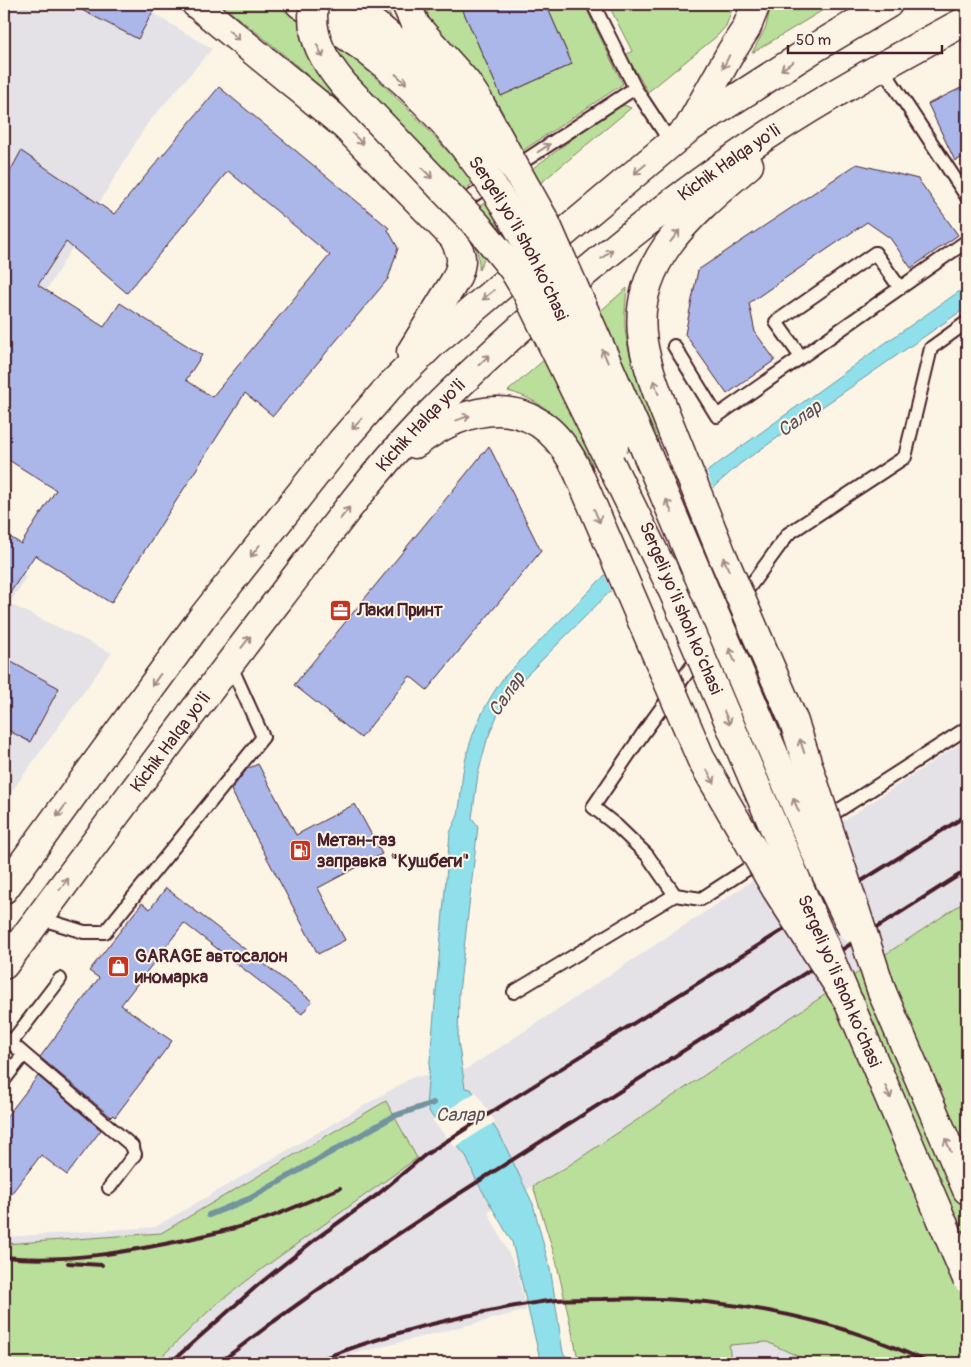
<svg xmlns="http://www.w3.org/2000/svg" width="971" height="1367" font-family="Pangolin,sans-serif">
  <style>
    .built { fill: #e4e2e6 }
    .green { fill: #b9df9a; stroke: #827f62 }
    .water { fill: #8fe0ea; stroke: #73939e }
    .pier { fill: #fcf5e5 }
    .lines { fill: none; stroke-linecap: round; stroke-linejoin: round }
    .stream { stroke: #73939e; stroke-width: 6 }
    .building { fill: #abb7e8; stroke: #4a1f2b; fill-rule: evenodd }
    .lane-casing { stroke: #4a1f2b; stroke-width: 16 }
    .primary-casing { stroke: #4a1f2b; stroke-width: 31 }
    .highway-casing { stroke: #4a1f2b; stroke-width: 31 }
    .lane { stroke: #fcf5e5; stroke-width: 12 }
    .primary { stroke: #fcf5e5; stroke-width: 28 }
    .highway { stroke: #fcf5e5; stroke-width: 28 }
    .rail { stroke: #4a1f2b; stroke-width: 4 }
    .primary-bridge-casing { stroke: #4a1f2b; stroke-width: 31; stroke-linecap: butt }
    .highway-bridge-casing { stroke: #4a1f2b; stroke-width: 31; stroke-linecap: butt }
    .primary-bridge { stroke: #fcf5e5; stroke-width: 28 }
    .highway-bridge { stroke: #fcf5e5; stroke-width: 28 }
    .oneway { stroke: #a38a88 }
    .labels { text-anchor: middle; stroke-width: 4; stroke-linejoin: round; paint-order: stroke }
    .street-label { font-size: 18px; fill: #4a1f2b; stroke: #fcf5e5 }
    .poi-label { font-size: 18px; font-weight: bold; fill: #4a1f2b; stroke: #fcf5e5; text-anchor: start }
    .water-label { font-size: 19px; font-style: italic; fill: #5b4f5b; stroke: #fcf5e5 }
  </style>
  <rect width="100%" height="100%" fill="#fcf5e5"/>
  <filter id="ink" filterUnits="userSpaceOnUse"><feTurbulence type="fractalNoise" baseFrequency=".02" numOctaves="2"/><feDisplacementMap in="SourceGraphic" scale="10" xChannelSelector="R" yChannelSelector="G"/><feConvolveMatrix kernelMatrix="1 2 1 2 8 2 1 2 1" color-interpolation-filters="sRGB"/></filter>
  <g filter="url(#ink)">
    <path class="built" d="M4 4H138L212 49 147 124 49 286 4 351Z
      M4 563 26 577 10 604 112 653 4 802Z
      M967 739V900L565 1168 488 1212 517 1270 526 1310 524 1311 350 1355 329 1363H4V1237L155 1227 413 1077 467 1069Z
      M767 1342 812 1363H722L731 1361 729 1344Z"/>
    <path class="green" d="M220 4C231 4 260 1 269 4 280 7 299 20 309 27 367 64 413 112 458 163L510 127C492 87 463 57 433 25L429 19 425 4H460L501 96 572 64 546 4H584L623 84 441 205C388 151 335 97 277 49 258 33 239 19 220 4Z
      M367 4H386L392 19Z
      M608 4H733V7L726 26 717 36 648 92 626 55 632 51Z
      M771 4H833L752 53 766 27Z
      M624 105 631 108 531 191 506 222 487 252 479 270C480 248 471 237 456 223L540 163 610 111Z
      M627 288C626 301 624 314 625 327 628 365 648 403 661 438L593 466C574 429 548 402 508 391Z
      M967 900V1363H812L767 1342 729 1345 731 1361 722 1363H579L556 1260 533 1186 565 1168Z
      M386 1101 417 1158 266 1266 214 1306 155 1363H4V1244L161 1233Z"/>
    <path class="water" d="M967 286V307L741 463 717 484 517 685 497 716 487 740 478 774 472 818 478 826 459 993 458 1040 465 1088 471 1089 502 1139 533 1204 551 1273 563 1353 574 1363H541L512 1242 476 1180 466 1156 432 1116 426 1106 450 833C452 827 456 821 458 815 461 801 461 786 463 772 469 737 483 706 504 677L709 470 881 346Z"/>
    <path class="pier" d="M706 470 714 491 612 593 604 573Z
      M476 1092 495 1122 455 1147 432 1120Z"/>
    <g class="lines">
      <path class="stream" d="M209 1215 251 1198 394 1116 433 1103"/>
    </g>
    <path class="building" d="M70 4H157L138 39Z
      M460 4H546L572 64 501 96Z
      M967 85V155L955 161 928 104Z
      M219 87 389 228 388 230 398 248 388 279 273 416 245 393 111 603 35 555 4 602V533L21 544 56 490 4 457V183L21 151 114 214ZM228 171 330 255 212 397 186 380 202 355 120 303 104 327 38 285 66 242 127 293Z
      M857 164 918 179 958 235 911 268 890 238 867 222 749 303 755 332 775 360 727 394 685 334 698 270Z
      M489 446 541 551 427 690 410 676 361 738 294 685Z
      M4 658 59 688 30 742 4 728Z
      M258 764 296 835 355 804 382 854 318 888 345 940 318 954 231 790 247 769Z
      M166 888 312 1001 302 1014 184 923 121 1005 172 1041 115 1117 113 1115 111 1117 40 1057 99 978 89 971 142 903 150 909Z
      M38 1076 101 1130 67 1175 41 1155 4 1203V1120Z"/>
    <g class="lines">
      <defs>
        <path id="lane" d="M593 4 635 88 671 143
          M881 66 967 197
          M512 169 635 88
          M456 207 493 182
          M674 346 717 416 967 241
          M801 357 776 322 875 253 900 288
          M780 848 967 728
          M675 895 647 855 617 826 593 807 644 732 788 534 905 457 931 348 967 322
          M39 918 84 932H105L263 737 230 664
          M514 992 675 895 701 899 761 860
          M4 1037 132 1146 135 1154 109 1188
          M11 1043 60 979
          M4 1080 24 1054"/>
        <path id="primary" d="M300 4 364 48
          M347 4 382 30
          M882 992 967 1190"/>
        <g id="highway">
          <path d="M196 4 345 126 454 238C462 255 464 261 456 279L411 352"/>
          <path d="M406 4 416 26"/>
          <path d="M690 125 731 52 746 29 756 4"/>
          <path d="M673 433C662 404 648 373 643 342 630 262 695 211 749 165"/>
          <path d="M415 444C477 398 542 394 578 472"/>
          <path d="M4 889 202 618 341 442 389 387 433 343 688 129 813 49 888 4"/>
          <path id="s1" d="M4 965C94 844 184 722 276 603 322 543 366 481 418 426 467 375 520 327 574 282 635 230 698 181 765 137 830 94 899 57 967 20"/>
        </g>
      </defs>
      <use href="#lane" class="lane-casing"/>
      <use href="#primary" class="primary-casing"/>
      <use href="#highway" class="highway-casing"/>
      <use href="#lane" class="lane"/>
      <use href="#primary" class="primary"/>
      <use href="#highway" class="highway"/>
      <path class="rail" d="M4 1257C65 1263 128 1252 189 1239 217 1233 247 1226 273 1216 296 1207 318 1197 340 1188
        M68 1263 102 1265
        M170 1363 258 1285 317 1238 377 1195 425 1155 498 1108 967 815
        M219 1363 273 1322 365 1256 457 1195 967 870
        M313 1363C347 1348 384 1337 420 1327 465 1316 511 1305 557 1300 572 1299 587 1299 602 1299 713 1295 829 1314 929 1363"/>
      <defs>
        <g id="primary-bridge">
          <path d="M382 30 432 71 473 115 518 173 545 221 641 440 816 853 852 928"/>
          <path id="s2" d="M364 48C423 93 473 151 511 216 554 288 583 368 614 445"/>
          <path id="s3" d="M663 568 967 1279"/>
        </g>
        <path id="highway-bridge" d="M314 4C309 37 324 61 344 85L478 226 513 269 525 289 673 591
          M416 26 466 82 478 100 518 173
          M673 433 723 557 794 722 882 992
          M578 472 702 761 776 889 852 1007"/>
      </defs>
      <use href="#primary-bridge" class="primary-bridge-casing"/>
      <use href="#highway-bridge" class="highway-bridge-casing"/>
      <use href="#primary-bridge" class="primary-bridge"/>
      <use href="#highway-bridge" class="highway-bridge"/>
    </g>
    <defs><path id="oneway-shaft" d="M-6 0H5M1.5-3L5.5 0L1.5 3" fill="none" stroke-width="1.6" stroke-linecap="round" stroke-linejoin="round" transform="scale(1.25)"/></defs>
    <g class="oneway">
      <use href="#oneway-shaft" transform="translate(234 35) rotate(40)"/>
      <use href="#oneway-shaft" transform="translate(320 51) rotate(64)"/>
      <use href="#oneway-shaft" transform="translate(726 62) rotate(116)"/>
      <use href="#oneway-shaft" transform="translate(787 66) rotate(147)"/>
      <use href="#oneway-shaft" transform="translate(401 79) rotate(42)"/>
      <use href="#oneway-shaft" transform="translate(358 139) rotate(46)"/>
      <use href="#oneway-shaft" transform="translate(544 148) rotate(-33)"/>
      <use href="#oneway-shaft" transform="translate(640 169) rotate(140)"/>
      <use href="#oneway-shaft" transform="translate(427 173) rotate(46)"/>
      <use href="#oneway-shaft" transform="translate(675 236) rotate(-52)"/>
      <use href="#oneway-shaft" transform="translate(607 254) rotate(-40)"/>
      <use href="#oneway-shaft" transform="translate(488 295) rotate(140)"/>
      <use href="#oneway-shaft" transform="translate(605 356) rotate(-113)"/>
      <use href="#oneway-shaft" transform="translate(484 360) rotate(-44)"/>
      <use href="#oneway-shaft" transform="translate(656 387) rotate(-109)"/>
      <use href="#oneway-shaft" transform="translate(463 418) rotate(-20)"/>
      <use href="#oneway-shaft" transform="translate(357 424) rotate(132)"/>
      <use href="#oneway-shaft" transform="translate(669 506) rotate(-113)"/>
      <use href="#oneway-shaft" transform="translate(345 513) rotate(-52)"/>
      <use href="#oneway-shaft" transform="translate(597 516) rotate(67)"/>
      <use href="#oneway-shaft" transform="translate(255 551) rotate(128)"/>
      <use href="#oneway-shaft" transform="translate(726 564) rotate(-113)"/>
      <use href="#oneway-shaft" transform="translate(246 642) rotate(-52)"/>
      <use href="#oneway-shaft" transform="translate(732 655) rotate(-113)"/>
      <use href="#oneway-shaft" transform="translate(156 680) rotate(126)"/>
      <use href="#oneway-shaft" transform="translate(727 718) rotate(67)"/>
      <use href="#oneway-shaft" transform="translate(802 746) rotate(-108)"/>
      <use href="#oneway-shaft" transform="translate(711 777) rotate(60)"/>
      <use href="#oneway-shaft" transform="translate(796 805) rotate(-113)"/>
      <use href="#oneway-shaft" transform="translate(61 811) rotate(126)"/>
      <use href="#oneway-shaft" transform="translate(64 884) rotate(-53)"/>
      <use href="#oneway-shaft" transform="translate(888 1092) rotate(67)"/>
      <use href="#oneway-shaft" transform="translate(948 1145) rotate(-113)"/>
    </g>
  </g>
  <defs>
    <symbol id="office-square" viewBox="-11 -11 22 22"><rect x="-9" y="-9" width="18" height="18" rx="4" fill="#c8321e" stroke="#fcf5e5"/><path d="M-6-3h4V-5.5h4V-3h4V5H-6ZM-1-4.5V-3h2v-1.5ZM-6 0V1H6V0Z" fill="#fff"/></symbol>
    <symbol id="fuel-square" viewBox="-11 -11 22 22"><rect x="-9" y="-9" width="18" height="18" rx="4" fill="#c8321e" stroke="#fcf5e5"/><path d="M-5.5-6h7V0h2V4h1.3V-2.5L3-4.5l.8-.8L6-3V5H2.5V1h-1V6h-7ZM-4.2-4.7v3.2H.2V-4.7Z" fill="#fff"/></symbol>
    <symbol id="shop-square" viewBox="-11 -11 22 22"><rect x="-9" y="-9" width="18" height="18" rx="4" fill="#c8321e" stroke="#fcf5e5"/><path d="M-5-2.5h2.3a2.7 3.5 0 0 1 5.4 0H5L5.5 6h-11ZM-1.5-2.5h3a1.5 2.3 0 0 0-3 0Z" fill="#fff"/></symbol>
  </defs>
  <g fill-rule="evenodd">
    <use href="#office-square" x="328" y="598" width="25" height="25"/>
    <use href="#fuel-square" x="288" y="838" width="25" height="25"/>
    <use href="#shop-square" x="106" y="954" width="25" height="25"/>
  </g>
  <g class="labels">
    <g class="street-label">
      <text dy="6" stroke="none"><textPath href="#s1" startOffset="1088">Kichik Halqa yo'li</textPath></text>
      <text dy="6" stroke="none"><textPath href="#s2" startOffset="248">Sergeli yo‘li shoh ko‘chasi</textPath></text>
      <text dy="6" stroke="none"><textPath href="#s1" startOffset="682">Kichik Halqa yo'li</textPath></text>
      <text transform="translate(681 608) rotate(67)" y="6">Sergeli yo‘li shoh ko‘chasi</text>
      <text dy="6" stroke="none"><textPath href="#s1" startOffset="278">Kichik Halqa yo'li</textPath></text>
      <text dy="6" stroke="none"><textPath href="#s3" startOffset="449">Sergeli yo‘li shoh ko‘chasi</textPath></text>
    </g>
    <g class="poi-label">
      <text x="357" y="616">Лаки Принт</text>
      <text x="317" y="846">Метан-газ<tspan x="317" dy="21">заправка "Кушбеги"</tspan></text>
      <text x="135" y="962">GARAGE автосалон<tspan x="135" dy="21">иномарка</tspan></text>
    </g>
    <g class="water-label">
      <text transform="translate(799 418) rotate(-35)" y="7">Салар</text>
      <text transform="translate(506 694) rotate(-55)" y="7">Салар</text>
      <text x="460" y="1121">Салар</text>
    </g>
  </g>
  <rect width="971" height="1367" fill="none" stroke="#fcf5e5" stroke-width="20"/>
  <rect x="10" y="10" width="951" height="1347" fill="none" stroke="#4a1f2b" stroke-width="2" filter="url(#ink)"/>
  <path d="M788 45v8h154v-8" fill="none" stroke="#4a1f2b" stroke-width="2.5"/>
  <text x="796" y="45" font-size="15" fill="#4a1f2b" stroke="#fcf5e5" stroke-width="4" paint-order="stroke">50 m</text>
</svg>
